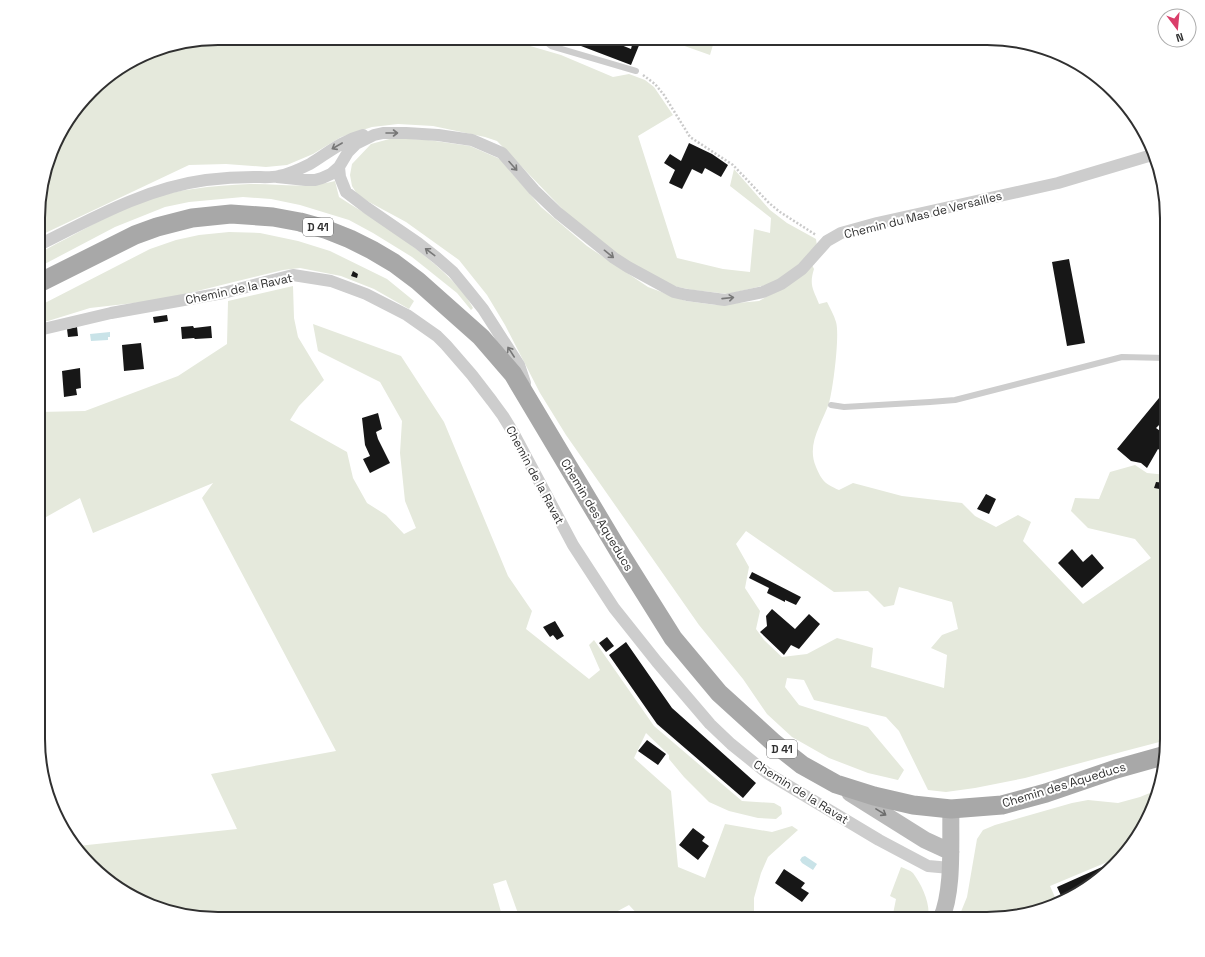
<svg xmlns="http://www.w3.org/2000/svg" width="1205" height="957" font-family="'Space Grotesk',sans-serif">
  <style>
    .green { fill: #e5e9dc; fill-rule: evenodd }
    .water { fill: #c9e3e8 }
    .building { fill: #171717 }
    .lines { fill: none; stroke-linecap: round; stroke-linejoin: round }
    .path { stroke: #cacaca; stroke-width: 2.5; stroke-dasharray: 2 2; stroke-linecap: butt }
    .lane { stroke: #cdcdcd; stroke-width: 6 }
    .street { stroke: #cdcdcd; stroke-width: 12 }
    .secondary { stroke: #bababa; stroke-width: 17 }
    .primary { stroke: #a8a8a8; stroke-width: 19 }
    .oneway { stroke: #777 }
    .oneway2 { stroke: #6e6e6e }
    .labels { text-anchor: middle; stroke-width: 4; stroke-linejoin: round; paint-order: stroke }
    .shield { fill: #fff; stroke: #6e6e6e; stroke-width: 1 }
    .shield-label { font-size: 11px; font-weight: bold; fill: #303030 }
    .street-label { font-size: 12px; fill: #303030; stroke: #fff }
    .rim { fill: none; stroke: #303030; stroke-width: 2 }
  </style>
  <rect width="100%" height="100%" fill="#fff"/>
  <path class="green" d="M218 38H503L561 55 613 77 629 74 645 80 654 87 673 115 638 136 677 258 723 269 750 272 754 229 770 233 771 218 730 186 734 169 770 210 787 223 816 239 817 246 791 273 770 284 728 294 693 290 673 286 644 271 600 243 573 220 497 141 485 137 433 126 398 124 372 127 341 137 313 154 287 165 266 167 226 164 189 165 39 236 40 195 62 128 100 83 162 47Z
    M662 38H715L710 55Z
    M393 138 428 140 470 146 500 159 541 207 587 246 648 287 686 301 716 305 759 301 777 291 812 265 814 269C809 285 813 289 819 304L827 302C830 308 834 315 836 322 840 334 833 390 829 403 822 424 806 444 816 467 822 481 825 484 839 490L853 483 902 496 962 503 975 516 996 527 1018 515 1031 522 1023 541 1083 604 1151 558 1135 539 1088 528 1071 511 1075 498 1099 499 1110 472 1135 465 1147 473 1167 475V740L1125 751 1025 778 975 788 946 792 928 790 899 731 886 717 814 700 804 680 787 678 785 687 799 705 868 727 904 770 898 780 868 773 829 758 792 737 767 714 743 679 699 625 566 435 540 393 505 325 487 295 459 260 406 222 369 202 357 194 352 186 350 175 352 164 371 144ZM746 531 834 592 868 591 884 607 894 605 899 587 952 602 958 629 942 635 931 648 947 655 944 688 871 667 873 648 837 638 807 654 782 657 764 640 756 629 760 611 745 588 749 567 736 544Z
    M335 181 339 197C382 224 427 252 461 290 466 295 469 302 473 308L471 310 457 293 412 257 373 233 349 220 300 205 271 199 243 197 189 202 165 207 115 227 39 267V253C88 228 138 196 193 189 212 186 231 185 250 184 281 184 304 189 335 181Z
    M229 232 260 233 298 241 330 251 387 279 414 301 409 309 374 289 341 276 300 268 283 270 185 294 152 301 90 308 48 321 39 322V306L150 249 176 240 199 235Z
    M293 286 294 318 298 337 324 380 299 406 290 420 347 452 353 478 367 503 386 515 404 534 416 528 405 501 400 453 402 421 380 382 318 351 313 324 401 356 444 422 508 576 532 611 526 629 589 679 600 670 589 645 594 640 654 726 742 801 774 803 781 807 782 814 776 819 758 818 729 811 709 802 684 777 669 759V755L646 733 634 758 671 791 678 867 705 878 725 824 772 832 792 826 798 830 768 857 761 873 754 898V919H642L629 905 614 913 597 919H520L506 880 493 884 503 919H207L150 905 99 874 78 846 237 829 211 774 336 751 202 498 213 483 93 533 80 498 39 521V412L85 411 178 376 227 344 228 301Z
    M1157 790 1153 808 1124 855 1050 886 1058 904 1056 905 987 919H958L967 897 977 839 983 830 995 825 1072 803 1088 800 1118 803 1140 797Z
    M901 867C905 869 910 870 913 873 922 885 931 904 928 919H892L896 899 890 896Z"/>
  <path class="water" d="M110 332V337H108V340L91 341 90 334Z
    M805 856 817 864 813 870 802 863 800 860 802 857Z"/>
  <path class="building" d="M560 38H604L631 49 633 41 640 43 631 65Z
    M689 143 712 154 728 165 721 177 705 168 702 174 692 169 682 189 669 183 675 170 664 163 670 154 681 161Z
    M1069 259 1085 343 1067 346 1052 262Z
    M353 271 358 274 357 278 351 276Z
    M167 315 168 321 154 323 153 317Z
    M193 326 194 328 211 326 212 338 195 339 194 338 182 339 181 327Z
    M77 327 78 336 68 337 67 329Z
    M141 343 144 369 124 371 122 345Z
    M80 368 81 388 76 389 77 395 64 397 62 371Z
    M1167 392V417L1156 428 1167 436V455L1158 449 1147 468 1141 463 1131 461 1117 449 1159 398 1161 399Z
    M378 413 382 429 376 432 378 439 390 463 370 473 363 459 370 456 365 445 362 418Z
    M1156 482 1166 483 1165 490 1154 488Z
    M986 494 996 499 989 514 977 509Z
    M1072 549 1083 562 1092 554 1104 568 1082 588 1058 563Z
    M752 572 801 597 796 605 785 600V602L767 593 769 588 749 578Z
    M772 609 795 629 809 614 820 624 799 649 791 645 784 655 760 632 767 626 766 616Z
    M555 621 564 636 557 640 553 635 550 637 543 627Z
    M607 637 614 646 606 652 599 643Z
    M626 642 672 708 756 783 743 798 657 724 609 655Z
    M647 740 666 754 658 765 638 751Z
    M693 828 705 837 702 841 709 846 698 860 679 845Z
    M1120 859 1075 892 1063 900 1057 887Z
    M784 869 805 883 801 888 809 893 802 902 775 883Z
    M819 914 826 919H814Z
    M879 914 885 919H875Z"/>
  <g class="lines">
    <path class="path" d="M643 75 655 84 664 95 690 137 733 165 769 203 780 212 816 235"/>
    <path class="lane" d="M541 38 551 46 636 71
      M831 405 844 407 930 402 955 400 1122 357 1167 358"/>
    <path class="street" d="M339 167 340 177 346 192 367 208 418 243 437 258 453 272 467 289 483 309 519 365 525 383
      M277 177 306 180H315L322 178 331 174 339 167 348 152 356 144 374 135 383 133H406L438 135 472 140 502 153 534 190 558 213 614 258 628 267 674 292 687 295 725 300 763 292 781 284 802 269 827 241 841 233 877 223 1058 183 1152 155
      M39 245C93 218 146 188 206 180 222 178 238 177 254 177 262 177 271 178 279 176 289 174 300 169 310 164 328 153 341 141 363 135
      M39 330 111 313 223 293 293 275 331 281 366 294 407 315 437 336 446 345 472 375 492 401 503 416 514 434 573 545 614 608 657 662 710 724 731 744 767 773 879 840 928 866 950 868"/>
    <path class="secondary" d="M850 793 925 840 951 852
      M941 919C954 890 950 841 951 809"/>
    <path class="primary" d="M39 283 135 235 157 227 192 218 231 214 273 217 300 222 325 229 350 239 372 250 394 263 418 281 481 337 513 374 621 555 673 638 719 693 774 743 802 765 836 784 874 796 913 805 951 809 1002 805 1046 793 1116 769 1166 755"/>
  </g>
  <defs><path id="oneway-shaft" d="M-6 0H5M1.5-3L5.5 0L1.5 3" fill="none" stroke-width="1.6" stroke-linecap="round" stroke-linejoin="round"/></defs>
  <g class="oneway">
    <use href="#oneway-shaft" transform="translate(392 133)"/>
    <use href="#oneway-shaft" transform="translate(337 146) rotate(150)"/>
    <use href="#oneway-shaft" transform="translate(513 166) rotate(48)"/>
    <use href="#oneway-shaft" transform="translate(430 252) rotate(-143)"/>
    <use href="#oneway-shaft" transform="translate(609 254) rotate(39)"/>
    <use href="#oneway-shaft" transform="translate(728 298) rotate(-6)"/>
    <use href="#oneway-shaft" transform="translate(511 352) rotate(-123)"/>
  </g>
  <use class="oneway2" href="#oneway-shaft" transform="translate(881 812) rotate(32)"/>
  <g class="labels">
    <g class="shield">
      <rect x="303" y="218" width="30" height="18" rx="3"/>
      <rect x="767" y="740" width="30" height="18" rx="3"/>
    </g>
    <g class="shield-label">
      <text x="318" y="231">D 41</text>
      <text x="782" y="753">D 41</text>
    </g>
    <g class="street-label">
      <text transform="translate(923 215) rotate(-14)" y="4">Chemin du Mas de Versailles</text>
      <text transform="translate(239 289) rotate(-12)" y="4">Chemin de la Ravat</text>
      <text transform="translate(535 475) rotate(62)" y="4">Chemin de la Ravat</text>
      <text transform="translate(597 515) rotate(59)" y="4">Chemin des Aqueducs</text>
      <text transform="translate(1064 785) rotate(-17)" y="4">Chemin des Aqueducs</text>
      <text transform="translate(801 792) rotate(32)" y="4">Chemin de la Ravat</text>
    </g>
  </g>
  <path d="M0 0H1205V957H0ZM218 45H987A173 173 0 0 1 1160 218V739A173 173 0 0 1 987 912H218A173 173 0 0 1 45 739V218A173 173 0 0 1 218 45Z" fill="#fff" fill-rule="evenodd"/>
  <path class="rim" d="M218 45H987A173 173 0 0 1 1160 218V739A173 173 0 0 1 987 912H218A173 173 0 0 1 45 739V218A173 173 0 0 1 218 45Z"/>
  <g transform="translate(1177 28) rotate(164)"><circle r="19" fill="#ffffff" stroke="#acacac"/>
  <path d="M0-3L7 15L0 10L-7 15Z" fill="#da3e6a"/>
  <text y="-6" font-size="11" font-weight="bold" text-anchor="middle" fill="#303030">N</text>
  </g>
</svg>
